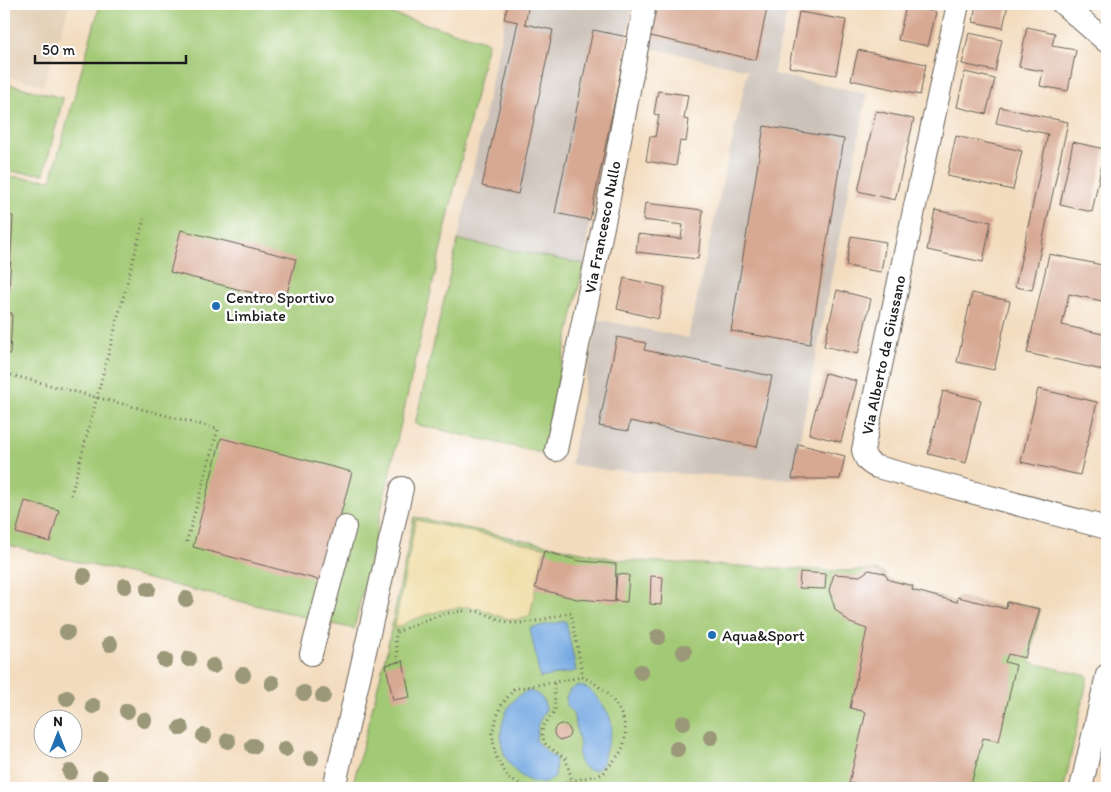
<svg xmlns="http://www.w3.org/2000/svg" width="1111" height="792" font-family="Itim,sans-serif">
  <style>
    .built { fill: #e0ccb1 }
    .industrial { fill: #ccc2b9 }
    .green { fill: #a2c974; stroke: #5f7248 }
    .sand { fill: #eeda9e; stroke: #857b5d }
    .water { fill: #74a9e2; stroke: #48627f }
    .building { fill: #d7a892 }
    .lines { fill: none; stroke-linecap: round; stroke-linejoin: round }
    .minor-casing { stroke: #675f55; stroke-width: 24 }
    .path { stroke: #675f55; stroke-width: 3; stroke-dasharray: 1 4; stroke-linecap: butt }
    .minor { stroke: #fff; stroke-width: 22 }
    .tree { fill: #9a9878 }
    .poi-dot { fill: #1f6fb2; stroke: #fff; stroke-width: 2 }
    .labels { text-anchor: middle; stroke-width: 5; stroke-linejoin: round; paint-order: stroke }
    .street-label { font-size: 16px; fill: #1c1c1c; stroke: #fff }
    .poi-label { font-size: 16px; fill: #1c1c1c; stroke: #fff; text-anchor: start }
  </style>
  <rect width="100%" height="100%" fill="#fff"/>
  <filter id="ink" filterUnits="userSpaceOnUse"><feTurbulence type="fractalNoise" baseFrequency=".02" numOctaves="2"/><feDisplacementMap in="SourceGraphic" scale="10" xChannelSelector="R" yChannelSelector="G"/><feConvolveMatrix kernelMatrix="1 2 1 2 8 2 1 2 1" color-interpolation-filters="sRGB"/></filter>
  <filter id="wash" filterUnits="userSpaceOnUse"><feTurbulence type="fractalNoise" baseFrequency=".0096" numOctaves="4" result="noise"/><feDisplacementMap in="SourceGraphic" scale="20" xChannelSelector="R" yChannelSelector="G"/><feGaussianBlur stdDeviation="1.12" result="paint"/><feColorMatrix in="noise" values="0 0 0 0 0 0 0 0 0 0 0 0 0 0 0 0 0 1.4 0 .05"/><feComposite in="paint" operator="in"/></filter>
  <g filter="url(#wash)">
    <rect width="100%" height="100%" fill="#f3dcbe"/>
    <path class="built" d="M4 4H70L43 85 4 75Z"/>
    <path class="industrial" d="M508 4H633L590 220 584 264 458 240Z
      M657 4H789L773 74 867 94 792 479 606 470 571 464 596 319 688 338 748 70 647 47Z"/>
    <path class="green" d="M100 4H358L488 42 354 629 4 544V176L51 180Z
      M4 83 63 98 44 174 4 171Z
      M458 240 584 264 542 453 415 424Z
      M414 517 619 560 837 571 875 570 884 573 889 580 913 586V590L956 602 958 597 1006 609 1007 602 1040 609 1029 662 1088 676 1064 788H352L386 654Z"/>
    <path class="sand" d="M416 520 547 548V552L544 551 530 615C511 629 487 606 467 607 442 608 416 617 394 629Z"/>
    <path class="water" d="M566 621 576 671 540 678 530 628Z
      M577 686C591 686 594 695 602 705 617 722 611 734 605 752 603 757 605 762 601 766 587 779 573 759 580 746L573 713 567 706 566 697 570 690Z
      M529 691C540 694 544 698 546 709L538 724 536 740 541 747 556 759 555 777C535 792 512 774 504 753 496 732 505 697 529 691Z"/>
    <g id="blocks">
      <path class="building" d="M508 4H529L525 24 553 30 518 194 482 186 518 22 504 19Z
        M657 4H768L756 60 650 36Z
        M976 4H1008L1003 28 973 22Z
        M906 6 936 12 928 46 898 40Z
        M799 12 846 20 836 75 789 67Z
        M1027 27 1055 33 1052 46 1076 50 1068 91 1040 86 1043 71 1019 67Z
        M593 30 628 37 590 220 555 213Z
        M969 33 1002 40 995 71 962 64Z
        M858 50 926 64 920 95 851 80Z
        M965 72 995 79 986 114 957 107Z
        M658 91 688 95 684 119 689 120 686 142 680 141 676 166 646 161 650 136 655 137 659 115 654 114Z
        M1000 107 1068 122 1032 290 1015 287 1048 134 996 123Z
        M876 111 914 119 895 200 858 191Z
        M764 126 844 139 810 344 731 331Z
        M956 136 1022 151 1013 190 947 176Z
        M1073 142 1105 149 1092 212 1060 205Z
        M645 203 703 210 698 259 636 252 638 234 681 239 683 225 643 220Z
        M935 210 991 222 983 262 927 250Z
        M4 215 13 216 9 292H4Z
        M181 230 296 259 285 301 170 272Z
        M851 236 886 242 881 272 846 266Z
        M1049 254 1107 266V302L1069 294 1062 325 1107 335V371L1027 353Z
        M624 278 665 287 658 319 617 309Z
        M837 290 871 299 858 354 824 346Z
        M972 293 1010 301 994 370 957 362Z
        M4 312 12 313 10 354 4 353Z
        M617 337 646 343 644 350 772 376 757 447 630 421 628 431 599 426Z
        M825 373 857 381 841 442 809 434Z
        M1038 389 1097 402 1080 475 1021 462Z
        M943 391 981 400 966 463 928 454Z
        M221 438 352 472 323 581 193 547Z
        M798 444 845 456 840 479H792Z
        M25 501 59 510 50 542 16 533Z
        M544 551 580 561 616 564 615 602 577 599 535 588Z
        M869 570 884 573 889 580 913 586 912 590 957 602 958 597 1006 609 1007 602 1040 609 1025 658 1008 654 1005 662 1016 665 999 741 983 738 970 788H872L849 783 866 712 850 708 867 629 850 623 835 609 829 590 834 574 860 576Z
        M800 572 826 574 825 589 799 588Z
        M617 574 629 575 627 602 615 601Z
        M651 576 663 577 661 605 650 604Z
        M403 661 410 697 393 700 386 665Z
        M554 732a8 8 0 1 1 16 0a8 8 0 1 1-16 0Z"/>
    </g>
  </g>
  <g filter="url(#ink)">
    <use href="#blocks" fill-opacity="0" stroke="#675f55" stroke-width="1"/>
    <g class="lines">
      <defs>
        <path id="minor" d="M958 4 863 450C865 459 868 463 877 467L1107 528
          M1063 4 1107 42
          M556 450 608 203 645 4
          M311 654 345 527
          M334 788 402 488
          M1081 788 1107 675"/>
      </defs>
      <use href="#minor" class="minor-casing"/>
      <path class="path" d="M11 375 218 429 186 544
        M71 495 144 219
        M398 662 395 639 397 632C420 622 449 609 474 611 488 612 500 623 514 623 532 624 553 616 571 613L583 677C610 689 637 722 620 753 615 760 608 767 603 774L572 781 574 787
        M528 788 509 779 496 757 492 733 500 707 514 689 583 677
        M551 788 572 781 566 759 546 745 542 736 543 726 555 711 554 683"/>
      <use href="#minor" class="minor"/>
    </g>
    <g class="tree">
      <circle cx="84" cy="576" r="8"/>
      <circle cx="125" cy="586" r="8"/>
      <circle cx="148" cy="589" r="8"/>
      <circle cx="186" cy="599" r="8"/>
      <circle cx="67" cy="632" r="8"/>
      <circle cx="658" cy="637" r="8"/>
      <circle cx="110" cy="644" r="8"/>
      <circle cx="684" cy="652" r="8"/>
      <circle cx="189" cy="659" r="8"/>
      <circle cx="165" cy="660" r="8"/>
      <circle cx="213" cy="666" r="8"/>
      <circle cx="641" cy="672" r="8"/>
      <circle cx="243" cy="675" r="8"/>
      <circle cx="272" cy="683" r="8"/>
      <circle cx="304" cy="693" r="8"/>
      <circle cx="323" cy="696" r="8"/>
      <circle cx="67" cy="698" r="8"/>
      <circle cx="93" cy="706" r="8"/>
      <circle cx="127" cy="711" r="8"/>
      <circle cx="144" cy="720" r="8"/>
      <circle cx="683" cy="723" r="8"/>
      <circle cx="181" cy="728" r="8"/>
      <circle cx="204" cy="736" r="8"/>
      <circle cx="711" cy="737" r="8"/>
      <circle cx="228" cy="741" r="8"/>
      <circle cx="253" cy="746" r="8"/>
      <circle cx="285" cy="749" r="8"/>
      <circle cx="677" cy="749" r="8"/>
      <circle cx="311" cy="758" r="8"/>
      <circle cx="70" cy="772" r="8"/>
      <circle cx="100" cy="778" r="8"/>
    </g>
  </g>
  <g class="poi-dot">
    <circle cx="216" cy="306" r="5"/>
    <circle cx="712" cy="635" r="5"/>
  </g>
  <g class="labels">
    <g class="street-label">
      <text transform="translate(602 227) rotate(-79)" y="6">Via Francesco Nullo</text>
      <text transform="translate(883 355) rotate(-78)" y="6">Via Alberto da Giussano</text>
    </g>
    <g class="poi-label">
      <text x="226" y="303">Centro Sportivo<tspan x="226" dy="18">Limbiate</tspan></text>
      <text x="722" y="641">Aqua&amp;Sport</text>
    </g>
  </g>
  <rect width="1111" height="792" fill="none" stroke="#fff" stroke-width="20"/>
  <g transform="translate(58 734)"><circle r="24" fill="#ffffff" stroke="#a4a4a4"/>
  <path d="M0-4L9 19L0 12L-9 19Z" fill="#1f6fb2"/>
  <text y="-8" font-size="14" font-weight="bold" text-anchor="middle" fill="#1c1c1c">N</text>
  </g>
  <path d="M35 55v8h151v-8" fill="none" stroke="#1c1c1c" stroke-width="2.5"/>
  <text x="42" y="55" font-size="15" fill="#1c1c1c" stroke="#ffffff" stroke-width="4" paint-order="stroke">50 m</text>
</svg>
